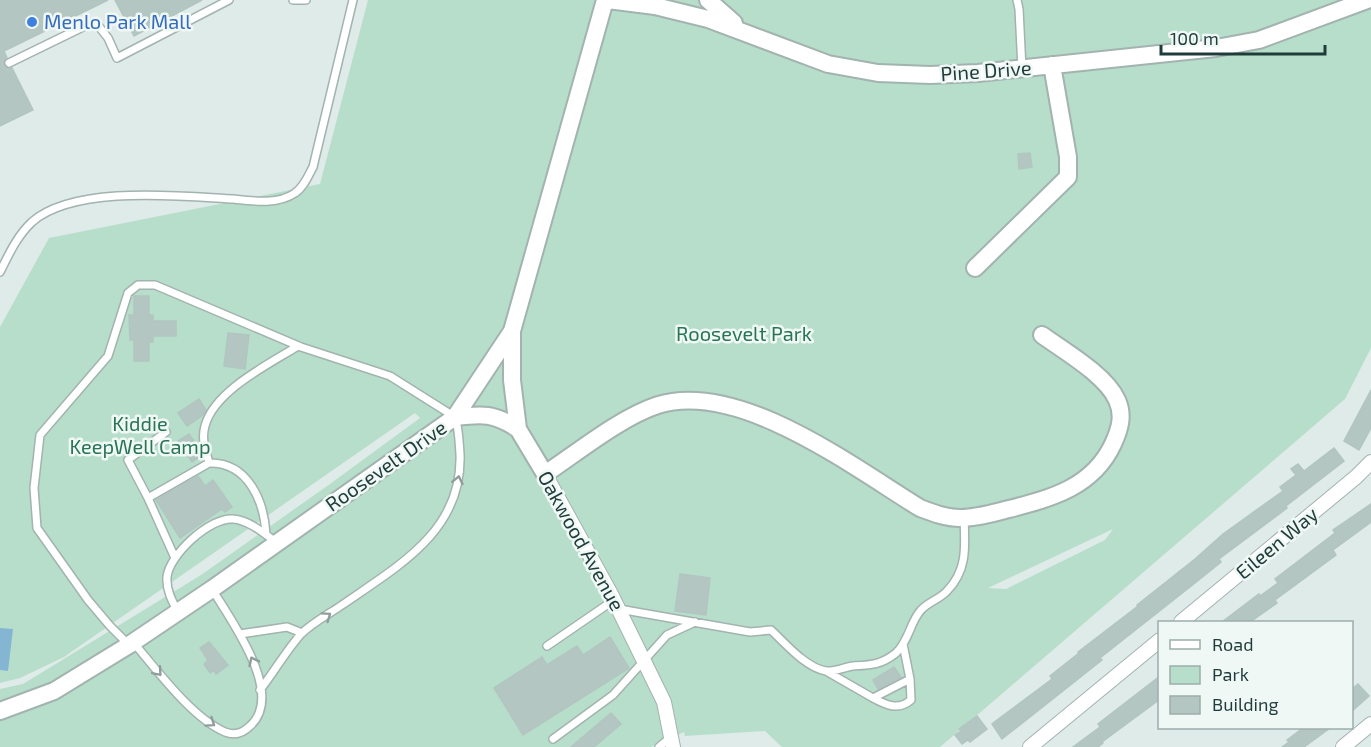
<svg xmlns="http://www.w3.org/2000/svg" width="1371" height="747" font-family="'Exo 2',sans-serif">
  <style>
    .green { fill: #b7deca; fill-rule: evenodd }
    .water { fill: #84b5d3 }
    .building { fill: #b4c6c2; stroke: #b1c5c1; stroke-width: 1.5 }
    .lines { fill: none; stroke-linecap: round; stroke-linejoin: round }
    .service-casing { stroke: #a2b3b0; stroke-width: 10 }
    .minor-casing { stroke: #a2b3b0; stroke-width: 16 }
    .tertiary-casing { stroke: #a2b3b0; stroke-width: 20 }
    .service { stroke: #fff; stroke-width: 7 }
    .minor { stroke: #fff; stroke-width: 14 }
    .tertiary { stroke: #fff; stroke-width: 16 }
    .oneway { stroke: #8f9e9c }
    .shop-dot { fill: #3f7fe0; stroke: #f0f8f5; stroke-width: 2 }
    .labels { text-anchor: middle; stroke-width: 5; stroke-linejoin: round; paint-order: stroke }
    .shop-label { font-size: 20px; fill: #366cbe; stroke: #f0f8f5; text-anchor: start }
    .street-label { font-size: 20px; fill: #1f3c3a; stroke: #f0f8f5 }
    .park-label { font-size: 20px; fill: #287456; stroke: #f0f8f5 }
  </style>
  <rect width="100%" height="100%" fill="#dfebe8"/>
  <path class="green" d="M368 0H1371V348L1345 399 940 747H782L765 731 685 736 684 732 651 747H0V689L23 684 201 575 330 484 420 418 415 413 64 657 20 678 0 683V327L49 238 320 184ZM1113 529 1105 540 1006 589 988 588Z"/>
  <path class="water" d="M0 628 13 629 8 671 0 670Z"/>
  <path class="building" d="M0 0H108L4 51 7 58 4 62V66L8 68H12L33 110 0 126Z
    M115 0H202L134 36Z
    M1030 153 1032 167 1019 169 1018 154Z
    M134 296H149V315H153V321H176V336H153V342H149V361H134V340H130L129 315H134Z
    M228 333 249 335 245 369 224 366Z
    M1371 390V428L1359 450 1344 441Z
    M199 399 206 410 203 415 187 426 178 413Z
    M189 434 200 450 201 456 192 462 178 441Z
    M1334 448 1344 461 1286 506 1287 508 1219 559 1221 562 1195 583 1100 658 1102 660 1002 739 992 724 1052 679 1050 676 1079 653 1078 652 1138 606 1137 605 1195 559 1223 534 1283 491 1280 487 1296 475 1291 469 1298 464 1304 471Z
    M198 476 205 486 213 480 232 507 225 512 222 509 180 538 156 500Z
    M1371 504V522L1333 550 1336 555 1275 600 1277 603 1250 622H1222L1259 594 1260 596 1278 583 1275 579 1335 533 1333 530Z
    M680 574 710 578 706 615 675 611Z
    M610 637 629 668 523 735 494 688 542 657 547 665 577 646 583 655Z
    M209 642 228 665 216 674 214 670 210 673 204 664 208 660 200 648Z
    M894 667 901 677 878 689 873 680Z
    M1160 676V699L1102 742 1103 743 1098 747H1073L1100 727 1098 724Z
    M1358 684 1369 696 1352 711V689Z
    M611 713 621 724 594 747H571Z
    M977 716 987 729 970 742 968 740 962 744 955 735 961 731 959 729Z
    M1303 728H1330L1304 747H1282L1289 742 1287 740Z"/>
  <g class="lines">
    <defs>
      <path id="service" d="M293 0H306
        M1017 0 1019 9 1022 69
        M9 63 91 23 97 24 108 38 117 58 229 0
        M0 272C9 254 17 236 32 222 74 185 179 196 233 199 252 201 278 205 295 193 304 187 308 176 313 167L353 0
        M209 463C206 451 201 439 205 426 214 391 269 364 298 346
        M148 498 128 460 166 432
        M175 558 148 498 209 463C248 462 264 501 266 534
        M619 609 750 632 771 630C785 643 806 668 826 671 834 672 845 667 853 666 871 665 881 665 896 653 909 641 910 622 921 610 928 602 940 599 947 591 968 570 965 545 964 518
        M178 612C172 601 166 590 167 577 169 555 210 517 233 519 249 520 265 534 277 543
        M240 634 287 627 302 633
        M133 642C156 669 192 718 225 732 235 736 243 733 250 726 286 694 230 619 212 589
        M129 645 110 626 88 600 37 528 34 488 40 435 108 356 128 293 138 285H155L301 347 390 376 455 417C459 429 459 441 460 454 463 531 398 566 342 605 329 614 312 623 301 634 286 651 274 672 260 690
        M547 646 614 600
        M826 671 873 698 910 679
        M873 698C886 705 898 711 911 700L910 679 903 644
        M553 739 613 695 667 635 695 622
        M659 747 671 737"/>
      <path id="minor" d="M545 474 611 594 664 702 673 747
        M1181 622 1356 477 1371 462
        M1030 747 1160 640
        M1343 747 1371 724"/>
      <path id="tertiary" d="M608 0 655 6 708 19 828 64 878 73 930 75 978 73 1216 48 1259 40 1367 0
        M708 0 734 23
        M975 268 1068 177V157L1052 65
        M512 331V380L518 429 545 474C578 452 621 417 658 405 739 380 853 467 920 508 933 513 946 518 960 518 977 518 993 513 1009 509 1052 498 1093 487 1113 444 1120 429 1124 415 1117 400 1106 375 1064 351 1042 335
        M455 417C483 414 494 413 518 429
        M0 711 54 691 129 645 212 589 455 417 512 331 605 0"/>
    </defs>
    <use href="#service" class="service-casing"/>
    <use href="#minor" class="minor-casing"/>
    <use href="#tertiary" class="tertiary-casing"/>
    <use href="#service" class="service"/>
    <use href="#minor" class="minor"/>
    <use href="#tertiary" class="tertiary"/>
  </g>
  <defs><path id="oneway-chevron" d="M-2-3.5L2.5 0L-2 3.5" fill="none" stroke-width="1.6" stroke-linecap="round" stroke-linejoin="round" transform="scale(1.5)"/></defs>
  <g class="oneway">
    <use href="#oneway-chevron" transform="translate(458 480) rotate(-78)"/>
    <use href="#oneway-chevron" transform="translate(327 616) rotate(-35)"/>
    <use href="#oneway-chevron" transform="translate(253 661) rotate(-116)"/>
    <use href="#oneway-chevron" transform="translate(158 672) rotate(49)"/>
    <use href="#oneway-chevron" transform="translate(211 723) rotate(34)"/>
  </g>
  <circle class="shop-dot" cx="32" cy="22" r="6"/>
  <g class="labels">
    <g class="shop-label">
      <text x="44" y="29">Menlo Park Mall</text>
    </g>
    <g class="street-label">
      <text transform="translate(986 71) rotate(-4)" y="7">Pine Drive</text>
      <text transform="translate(386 466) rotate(-35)" y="7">Roosevelt Drive</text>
      <text transform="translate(581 541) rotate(61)" y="7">Oakwood Avenue</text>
      <text transform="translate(1277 543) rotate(-40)" y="7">Eileen Way</text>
    </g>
    <g class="park-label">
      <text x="744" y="341">Roosevelt Park</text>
      <text x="140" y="431">Kiddie<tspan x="140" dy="23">KeepWell Camp</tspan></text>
    </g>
  </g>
  <rect x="1158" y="621" width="195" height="108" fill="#f0f8f5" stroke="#9cadaa" stroke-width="1.5"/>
  <rect x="1170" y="640" width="30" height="9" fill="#ffffff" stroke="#9cadaa" stroke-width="1.5"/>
  <text x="1212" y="651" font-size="18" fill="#1f3c3a">Road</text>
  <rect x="1170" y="666" width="30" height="18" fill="#b7deca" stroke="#9cadaa" stroke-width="1.5"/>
  <text x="1212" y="681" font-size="18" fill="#1f3c3a">Park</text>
  <rect x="1170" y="696" width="30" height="18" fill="#b4c6c2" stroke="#9cadaa" stroke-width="1.5"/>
  <text x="1212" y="711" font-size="18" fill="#1f3c3a">Building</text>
  <path d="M1161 45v9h164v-9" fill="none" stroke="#1f3c3a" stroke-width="3"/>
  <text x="1170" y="45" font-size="18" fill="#1f3c3a" stroke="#f0f8f5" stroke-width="4.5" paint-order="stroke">100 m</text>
</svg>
